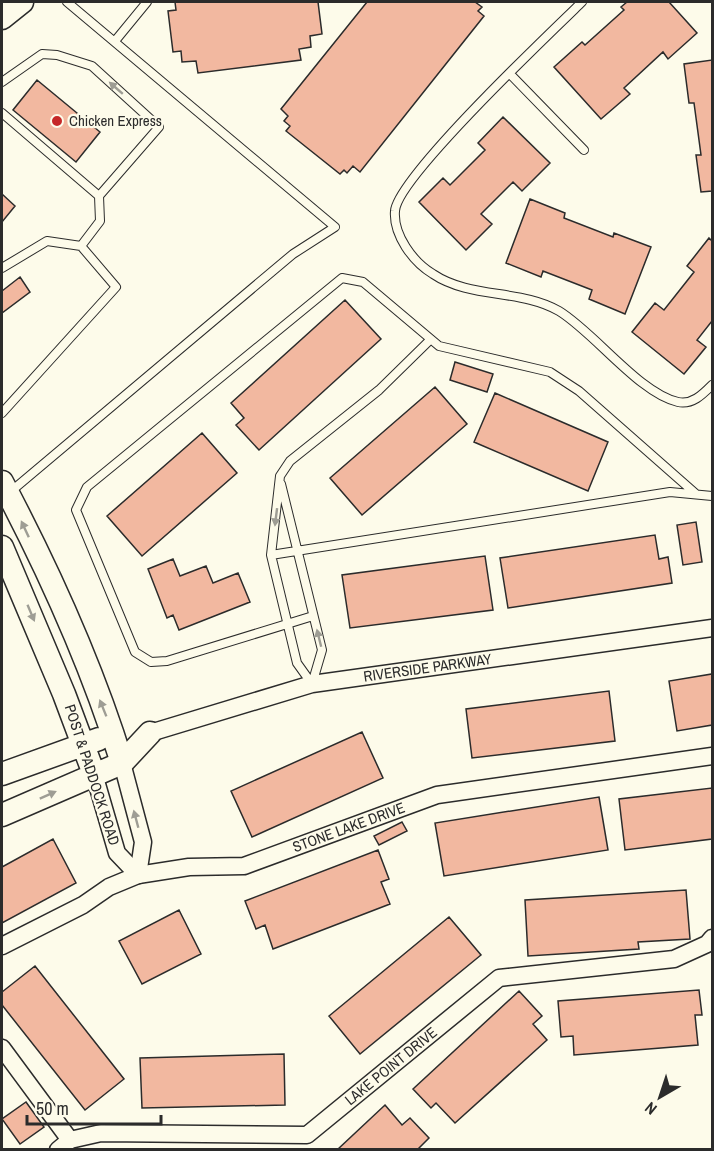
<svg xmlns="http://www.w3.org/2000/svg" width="714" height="1151" font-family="'Archivo Narrow',sans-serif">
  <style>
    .building { fill: #f2b8a0; stroke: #2b2b2b; stroke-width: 1.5 }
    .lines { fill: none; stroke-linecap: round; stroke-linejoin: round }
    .lane-casing { stroke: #2b2b2b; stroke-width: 10 }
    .street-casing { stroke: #2b2b2b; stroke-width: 19 }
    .secondary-casing { stroke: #2b2b2b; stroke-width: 25 }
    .lane { stroke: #fdfbea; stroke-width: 8 }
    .street { stroke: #fdfbea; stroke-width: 16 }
    .secondary { stroke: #fdfbea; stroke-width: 22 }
    .oneway { fill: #9e9d94 }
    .poi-dot { fill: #c62828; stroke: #fdfbea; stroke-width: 2 }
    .labels { text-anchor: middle; stroke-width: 4.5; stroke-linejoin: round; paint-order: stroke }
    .poi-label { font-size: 15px; fill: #2b2b2b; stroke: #fdfbea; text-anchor: start }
    .street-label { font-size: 15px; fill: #2b2b2b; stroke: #fdfbea }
  </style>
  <rect width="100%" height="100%" fill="#fdfbea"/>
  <path class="building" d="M175 2H318L322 34 310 36 311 47 299 49 301 60 198 73 196 61 182 62 181 51 173 52 168 11 176 10Z
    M367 2H475L482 7 478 11 484 16 360 172 353 166 347 173 344 170 340 174 286 131 290 126 284 121 288 116 281 109Z
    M627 2H669L697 33 668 59 663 52 624 88 630 94 601 119 554 67 582 42 585 45 624 10 621 7Z
    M712 60V191L701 192 696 155H701L694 103H689L684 64Z
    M37 80 100 132 76 162 13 110Z
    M503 117 550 163 522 191 513 182 481 214 492 224 466 250 419 202 443 178 450 185 485 150 478 143Z
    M2 194 15 206 2 222Z
    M530 199 565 213 564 218 613 237 614 233 651 247 625 314 589 299 592 290 543 271 541 277 506 263Z
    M709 238 712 241V321L697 340 706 347 684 374 632 332 655 303 664 310 694 272 687 266Z
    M20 277 30 292 2 313V291Z
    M345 300 381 339 259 450 236 425 244 418 231 403Z
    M455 362 493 374 487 392 450 380Z
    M435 387 467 424 362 515 330 478Z
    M495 393 608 442 588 491 474 442Z
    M202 433 237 473 142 556 107 516Z
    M696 522 702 562 683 565 677 525Z
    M655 535 659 559 668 557 672 583 508 608 500 558Z
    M485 556 493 610 350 628 342 575Z
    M173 559 180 576 206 566 213 583 238 573 250 602 179 630 173 615 167 618 148 569Z
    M712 674V725L677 731 669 681Z
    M609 691 615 741 472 758 466 709Z
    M362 732 383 778 252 837 231 791Z
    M712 788V839L625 850 619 799Z
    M599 797 608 850 444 876 435 823Z
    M402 822 407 831 379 845 374 836Z
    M53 839 76 883 2 923V867Z
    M378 850 389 879 381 882 390 904 273 949 265 925 256 929 245 901Z
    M686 890 690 939 638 942 639 949 528 956 525 900Z
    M179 910 201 954 142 984 119 941Z
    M449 917 481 955 360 1054 329 1016Z
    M35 966 124 1079 85 1110 2 1005V992Z
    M699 990 702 1015H695L698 1045 574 1055 573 1036 561 1037 558 1001Z
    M519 991 542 1016 533 1024 547 1040 455 1123 436 1103 431 1108 413 1089Z
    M284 1054 285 1105 142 1108 140 1058Z
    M26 1102 44 1127 20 1144 2 1119Z
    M385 1105 402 1125 410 1118 429 1138 417 1150H337Z"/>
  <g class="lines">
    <defs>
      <path id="lane" d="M582 2C551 32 397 178 395 211 393 235 413 262 433 274 470 299 522 289 559 311 595 333 639 393 678 402 692 405 702 395 712 385
        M115 41 147 2
        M510 74 584 150
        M2 82 42 54 57 55 92 66 159 127 99 196
        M2 113 99 196 100 221 81 246 116 287 2 413
        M2 268 47 241 81 246
        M281 484 322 650 312 684
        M9 493 293 254 335 227 67 2
        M271 555 670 492 712 496
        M313 616 167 661 151 662 135 652 76 510 87 487 342 278 363 282 439 346 550 372 579 391 696 494
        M312 684 297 663 271 555 280 476 290 461 379 390 430 340"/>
      <g id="street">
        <path id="s1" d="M150 733 312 684 712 628"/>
        <path d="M122 763 143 842 138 875"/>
        <path d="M94 774 117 853 138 875"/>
        <path id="s2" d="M2 946 83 905 109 887 138 875 189 867 244 866 437 795 712 756"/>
        <path d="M2 1048 70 1140"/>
        <path id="s3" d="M58 1150 70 1140 101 1133 307 1135 499 978 674 959 707 944 712 938"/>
      </g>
      <path id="secondary" d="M2 18 22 2
        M2 482C48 569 93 669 122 763
        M2 547 64 694 94 774
        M2 774 99 739
        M2 815 122 763 150 733"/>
    </defs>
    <use href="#lane" class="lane-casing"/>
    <use href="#street" class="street-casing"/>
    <use href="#secondary" class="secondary-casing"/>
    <use href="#lane" class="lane"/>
    <use href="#street" class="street"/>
    <use href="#secondary" class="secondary"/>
  </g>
  <defs><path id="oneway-solid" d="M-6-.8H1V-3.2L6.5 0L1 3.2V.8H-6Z" transform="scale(1.5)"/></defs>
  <g class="oneway">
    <use href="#oneway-solid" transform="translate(116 88) rotate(-139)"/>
    <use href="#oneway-solid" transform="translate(276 517) rotate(97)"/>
    <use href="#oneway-solid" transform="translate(25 529) rotate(-115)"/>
    <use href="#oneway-solid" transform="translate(31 613) rotate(67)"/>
    <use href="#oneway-solid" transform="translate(319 638) rotate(-104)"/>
    <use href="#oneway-solid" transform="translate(103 708) rotate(-112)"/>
    <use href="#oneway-solid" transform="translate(48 795) rotate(-24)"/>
    <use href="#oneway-solid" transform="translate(136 819) rotate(-105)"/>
  </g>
  <circle class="poi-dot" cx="57" cy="121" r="6"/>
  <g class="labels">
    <g class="poi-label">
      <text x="69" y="126">Chicken Express</text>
    </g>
    <g class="street-label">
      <text dy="5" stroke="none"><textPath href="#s1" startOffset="286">RIVERSIDE PARKWAY</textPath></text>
      <text transform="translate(92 775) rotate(72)" y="5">POST &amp; PADDOCK ROAD</text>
      <text dy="5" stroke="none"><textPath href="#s2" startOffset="372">STONE LAKE DRIVE</textPath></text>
      <text dy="5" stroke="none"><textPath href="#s3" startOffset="362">LAKE POINT DRIVE</textPath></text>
    </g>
  </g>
  <rect width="714" height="1151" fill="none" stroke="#2b2b2b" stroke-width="6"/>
  <g transform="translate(660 1097) rotate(219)" stroke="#fdfbea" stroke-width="4.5" paint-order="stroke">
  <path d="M0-4.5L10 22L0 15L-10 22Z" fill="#2b2b2b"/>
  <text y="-9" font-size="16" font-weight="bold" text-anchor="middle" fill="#2b2b2b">N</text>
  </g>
  <path d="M27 1115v9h134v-9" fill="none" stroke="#2b2b2b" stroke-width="3"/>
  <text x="36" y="1115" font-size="18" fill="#2b2b2b" stroke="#fdfbea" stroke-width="4.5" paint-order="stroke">50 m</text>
</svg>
